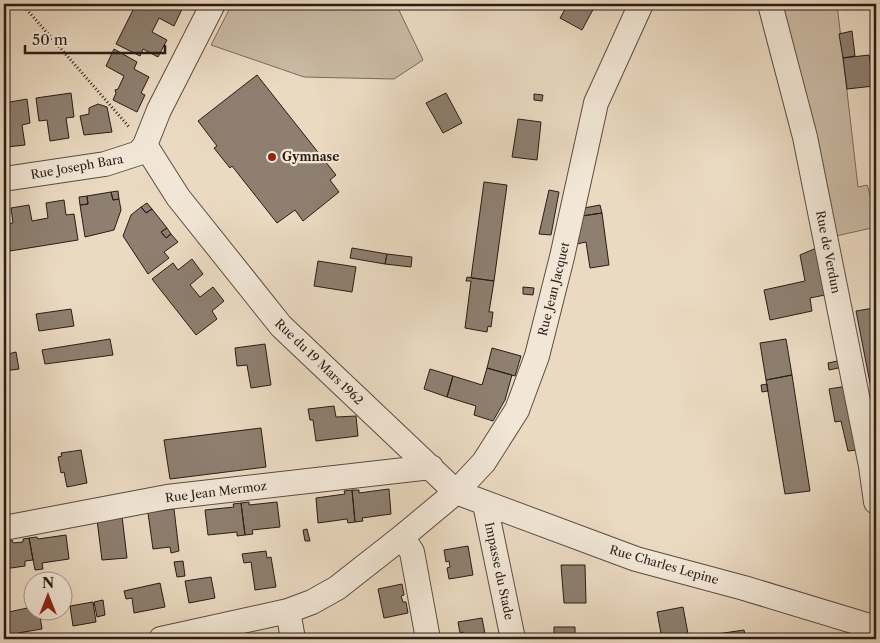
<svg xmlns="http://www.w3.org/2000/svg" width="880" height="643" font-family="'Libre Caslon Text',serif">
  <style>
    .green { fill: #cabaa5; stroke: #7a6b5e }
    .building { fill: #8e7f70; stroke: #291c17 }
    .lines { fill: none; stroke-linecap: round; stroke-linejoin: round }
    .minor-casing { stroke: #5a4c42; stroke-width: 26 }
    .path { stroke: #291c17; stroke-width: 3; stroke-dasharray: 1 2.5; stroke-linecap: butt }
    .minor { stroke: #f2e7d7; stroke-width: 24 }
    .poi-dot { fill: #8f2418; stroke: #f2e7d7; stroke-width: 2 }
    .labels { text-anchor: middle; stroke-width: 4.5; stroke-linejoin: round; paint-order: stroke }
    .poi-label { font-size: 12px; font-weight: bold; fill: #291c17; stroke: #f2e7d7; text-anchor: start }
    .street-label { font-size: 12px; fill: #291c17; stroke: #f2e7d7 }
  </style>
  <rect width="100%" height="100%" fill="#ebdac2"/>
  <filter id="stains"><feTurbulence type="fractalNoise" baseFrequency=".004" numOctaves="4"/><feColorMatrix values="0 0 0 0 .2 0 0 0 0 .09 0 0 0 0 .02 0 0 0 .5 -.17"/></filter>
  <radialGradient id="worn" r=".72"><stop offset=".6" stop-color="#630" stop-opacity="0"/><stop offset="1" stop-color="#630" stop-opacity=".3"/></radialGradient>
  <path class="green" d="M232 4H396L423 60 394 79 304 77 211 45Z
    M782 4H837L858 187 867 185 876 213V227L836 236Z"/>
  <path class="building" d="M136 4H173L182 9 174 26 159 18 152 32 167 40 158 57 143 49 140 56 116 44Z
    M568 4H596L582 30 560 18Z
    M852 31 855 56 843 58 839 34Z
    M114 49 137 62 134 69 149 77 141 93 145 95 137 112 113 100 116 93 115 90 118 89 124 76 106 66Z
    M869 55 874 86 847 89 843 58Z
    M257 75 336 175 330 180 339 192 303 221 295 210 277 223 232 166 230 168 214 148 217 146 198 121Z
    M71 93 74 117 66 118 69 138 50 141 47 120 39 121 36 98Z
    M446 93 462 123 443 133 426 103Z
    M534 94 543 95 542 101 534 100Z
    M27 99 30 123 22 125 25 145 7 147 4 127V103Z
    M98 104 107 107 112 132 84 135 80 116 89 114V108Z
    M518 119 541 122 537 160 512 157Z
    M484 182 507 185 494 281 471 278Z
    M549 190 559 192 551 235 539 234Z
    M118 191 119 199 113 200 111 192Z
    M111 192 113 200 119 199 121 210 114 230 85 237 80 205 88 204 87 196Z
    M87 196 88 204 80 205 79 197Z
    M64 200 66 215 74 214 78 240 10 251 6 224 13 223 11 208 29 205 32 221 48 218 46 203Z
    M147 203 152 209 146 213 141 207Z
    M600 205 602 213 582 216 584 208Z
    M141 207 146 213 152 209 167 228 161 232 166 238 171 234 178 242 164 252 169 258 148 274 123 236 131 215Z
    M602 213 609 265 590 268 586 242 577 244 582 216Z
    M167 228 171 234 166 238 161 232Z
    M352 248 387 254 385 264 350 258Z
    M814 249 817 252 830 294 810 298 812 311 770 320 764 290 805 281 800 255Z
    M387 254 412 257 411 267 385 264Z
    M192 259 203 274 190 285 200 297 213 287 224 301 212 311 217 319 196 335 152 279 173 263 178 270Z
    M318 261 356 267 352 292 314 286Z
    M467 277 494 281 489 312H493L491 327 488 326 487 332 465 328 471 281H466Z
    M523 287 534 288 533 295 523 294Z
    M874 308 876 320V387L871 388 856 311Z
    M71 309 74 326 39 331 36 314Z
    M110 339 113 355 45 364 42 350Z
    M786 339 792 375 766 380 760 343Z
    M265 344 271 385 251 388 247 365 237 366 235 348Z
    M492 348 521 356 515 376 487 368Z
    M16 352 19 369 4 371V355Z
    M842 360 843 367 829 370 828 363Z
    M487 368 512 375 505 400 493 421 474 415 476 406 447 397 453 376 482 385Z
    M430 369 453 376 447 397 424 389Z
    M792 375 810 491 785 494 766 380Z
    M767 384 768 391 762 392 761 385Z
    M847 386 857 450 848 451 841 421 835 422 829 389Z
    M334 406 336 417 356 416 358 436 316 441 313 420H310L308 409Z
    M261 428 266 467 170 479 164 440Z
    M81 450 87 483 67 487 64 472 61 473 58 457 62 456 61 453Z
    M389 489 391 514 362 518 363 521 355 522 352 490H359V493Z
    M352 490 355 522 348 523 347 519 318 523 316 498 345 494 344 491Z
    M249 502V505L277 502 280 527 252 530 253 534 245 535 241 503Z
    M241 503 245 535 237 536V532L208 535 205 510 234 507 233 504Z
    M158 504 159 511 174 509 179 551 171 553 170 547 153 549 148 513Z
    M122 516 127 558 102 560 97 520Z
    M307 529 310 541H305L303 530Z
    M66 535 69 559 42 563 43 569 35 570 29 538 37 537 38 539Z
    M29 538 33 560 25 561V566L4 569 5 541 12 540 13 543 23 542V539Z
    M468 546 473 575 449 579 447 568 450 567 449 561 446 562 444 550Z
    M266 551 267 558 271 557 276 587 255 590 251 562 244 563 242 554Z
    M183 561 185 576 177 577 174 562Z
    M561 565H585L586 603H564Z
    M211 577 215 598 189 603 185 581Z
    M160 583 165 607 134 613 132 598 126 599 124 591Z
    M402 584 404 595 401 596 403 602H406L408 613 384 618 378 589Z
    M103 600 105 615 97 617 94 602Z
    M93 602 96 622 73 626 70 606Z
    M32 607V610H39L42 629 18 633 20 639H4V613Z
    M683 607 689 639H662L657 612Z
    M482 618 486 639H461H464L463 632 460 633 458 622Z
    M554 627H575V639H591H554Z
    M744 630 746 639H718L717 634Z"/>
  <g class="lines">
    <defs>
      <path id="minor" d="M770 4 805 137 871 466 876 502
        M145 145 178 197 281 326 456 492 636 559 744 588 876 628
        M4 179 105 164 139 153 145 145 159 110 213 4
        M485 504 513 639
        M4 528 167 497 431 467
        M402 537 412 552 428 639
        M288 611 293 639
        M161 639 288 611 312 602 337 588 402 537 456 492 484 462 517 410 537 356 562 257 596 103 641 4"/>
    </defs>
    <use href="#minor" class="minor-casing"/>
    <path class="path" d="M22 4 130 128"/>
    <use href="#minor" class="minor"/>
  </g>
  <circle class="poi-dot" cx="272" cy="157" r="5"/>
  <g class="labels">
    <g class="poi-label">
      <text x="282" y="161">Gymnase</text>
    </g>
    <g class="street-label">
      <text transform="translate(77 167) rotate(-10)" y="4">Rue Joseph Bara</text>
      <text transform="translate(828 252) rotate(79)" y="4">Rue de Verdun</text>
      <text transform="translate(554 289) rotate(-76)" y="4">Rue Jean Jacquet</text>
      <text transform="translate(319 362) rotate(44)" y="4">Rue du 19 Mars 1962</text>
      <text transform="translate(216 492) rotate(-7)" y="4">Rue Jean Mermoz</text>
      <text transform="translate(664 565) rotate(16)" y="4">Rue Charles Lepine</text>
      <text transform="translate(499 571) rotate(78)" y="4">Impasse du Stade</text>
    </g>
  </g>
  <rect width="880" height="643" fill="none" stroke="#ebdac2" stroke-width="20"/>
  <rect x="5" y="5" width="870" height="633" fill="none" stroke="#291c17" stroke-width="2.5"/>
  <rect x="10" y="10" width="860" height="623" fill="none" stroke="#291c17"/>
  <g transform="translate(48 596)"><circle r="24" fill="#f2e7d7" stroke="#a2968a"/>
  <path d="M0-4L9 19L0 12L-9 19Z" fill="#8f2418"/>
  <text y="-8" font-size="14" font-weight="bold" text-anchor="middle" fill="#291c17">N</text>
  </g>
  <path d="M25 45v8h140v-8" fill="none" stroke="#291c17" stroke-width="2.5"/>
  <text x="32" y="45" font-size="15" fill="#291c17" stroke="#f2e7d7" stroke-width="4" paint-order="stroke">50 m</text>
  <rect width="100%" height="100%" filter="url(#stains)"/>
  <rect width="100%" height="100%" fill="url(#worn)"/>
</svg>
